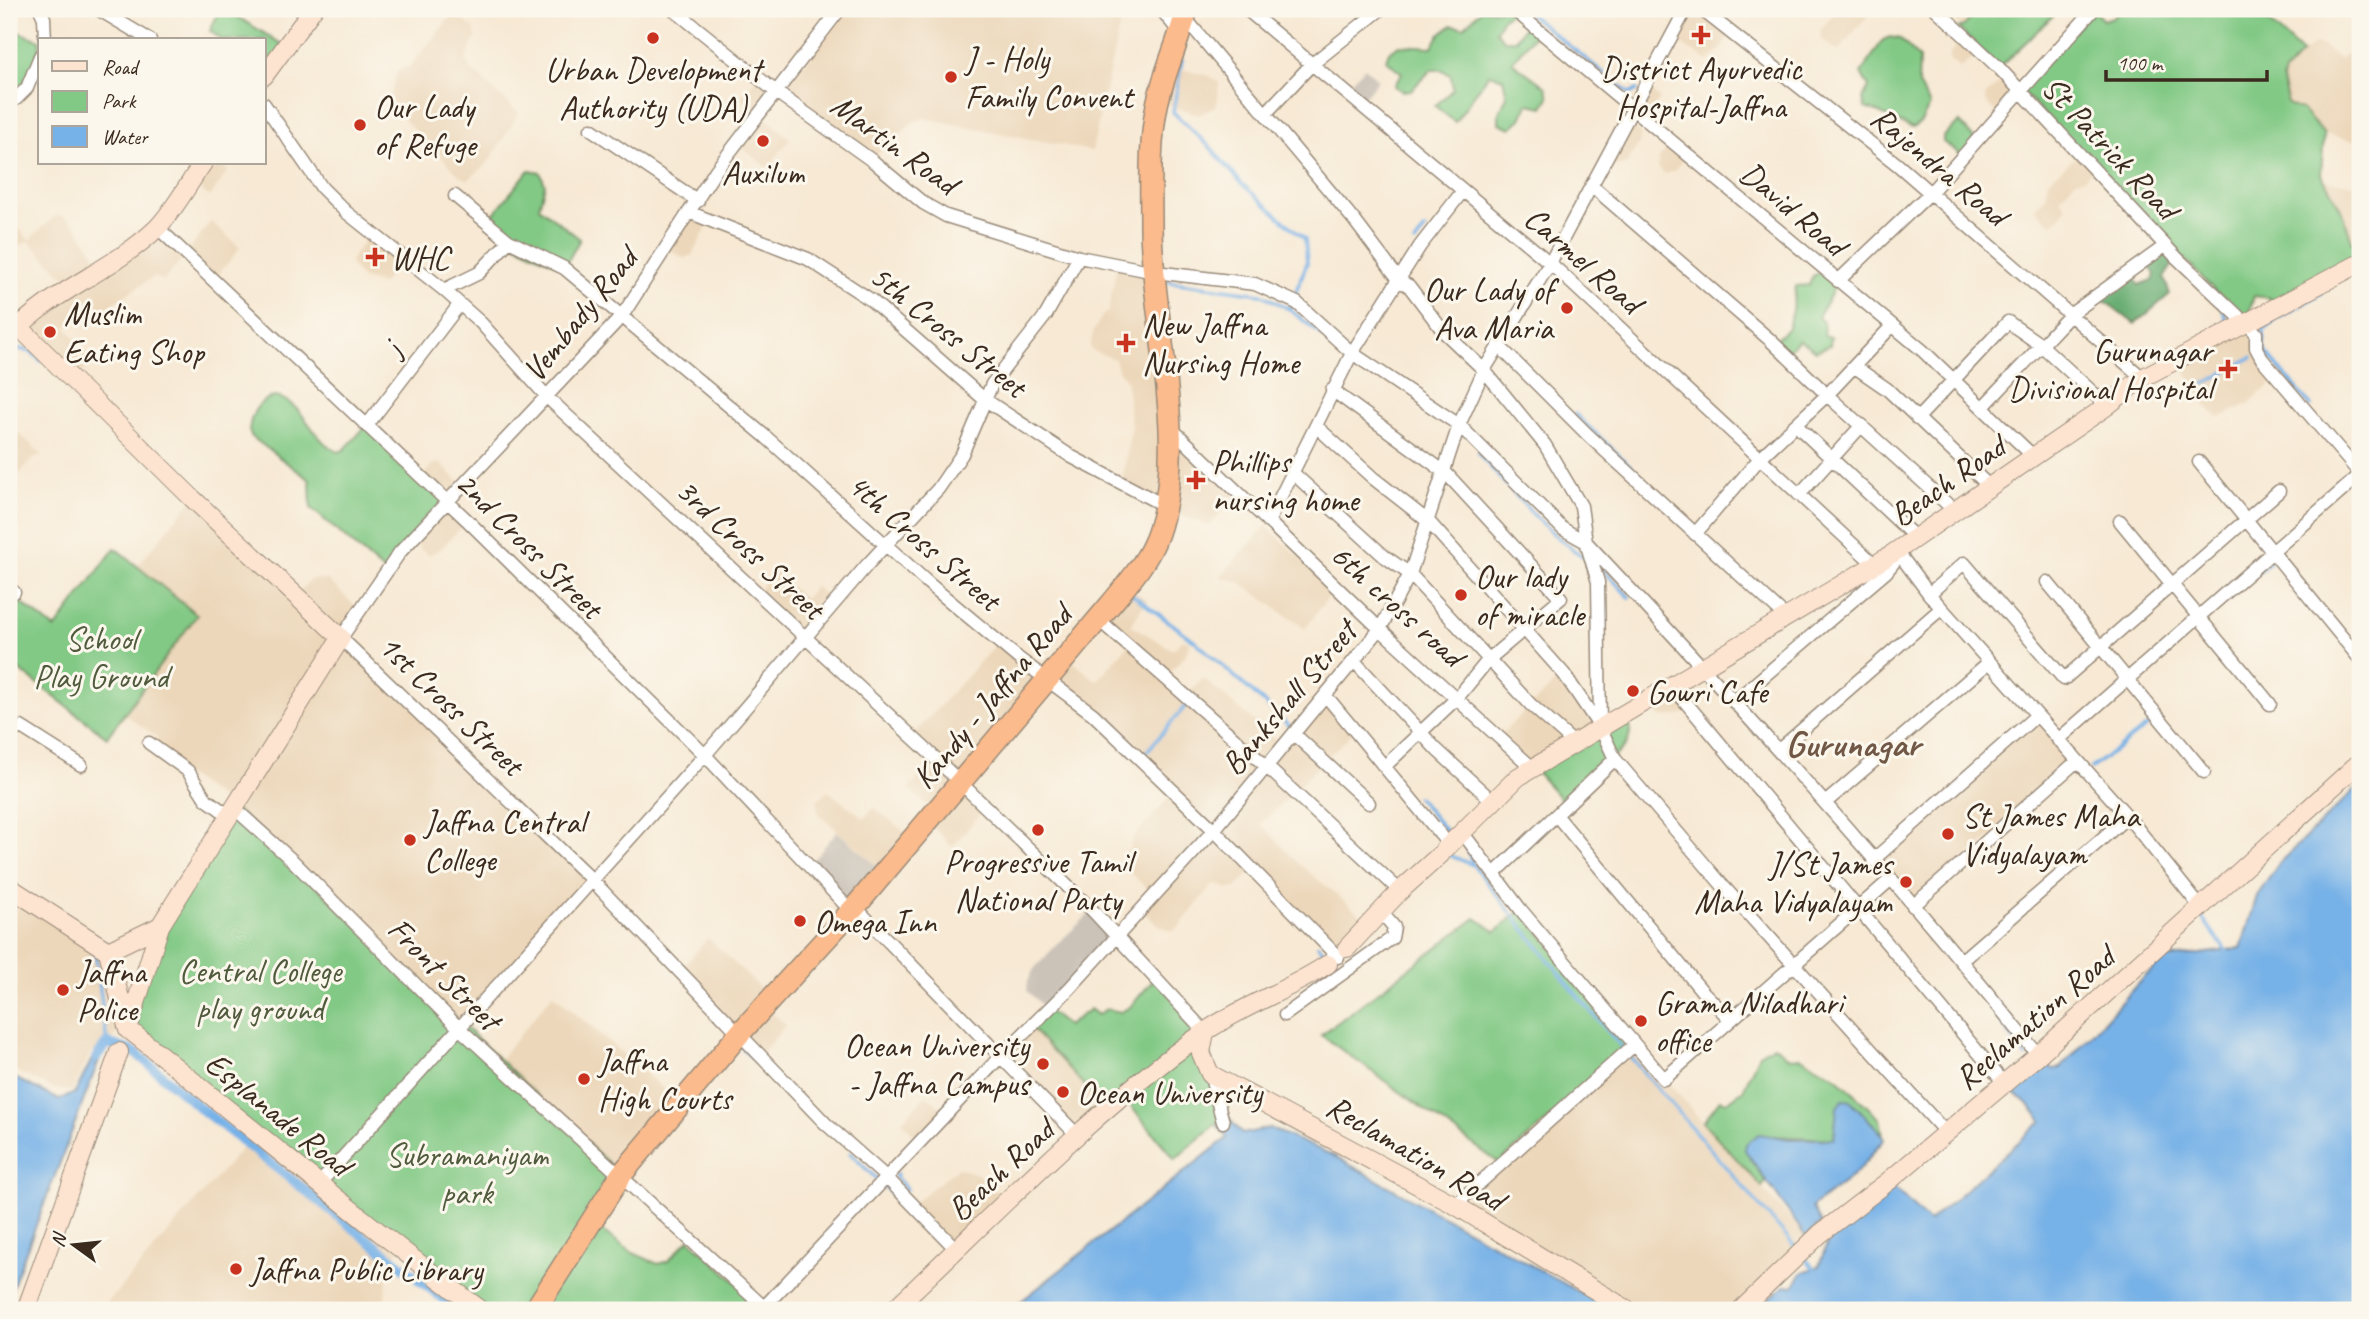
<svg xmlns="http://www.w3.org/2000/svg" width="2369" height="1319" font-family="Caveat,sans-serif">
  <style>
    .built { fill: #ecd7ba }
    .industrial { fill: #cbc2b8 }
    .green { fill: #82c985; stroke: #5e7a52; stroke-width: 2 }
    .forest { fill: #69ad72; stroke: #526c48; stroke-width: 2 }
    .water { fill: #76b1e7; stroke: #586e82; stroke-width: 2 }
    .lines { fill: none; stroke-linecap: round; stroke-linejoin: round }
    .stream { stroke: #76b1e7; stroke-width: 3.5 }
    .canal { stroke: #76b1e7; stroke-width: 10 }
    .street-casing { stroke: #998a79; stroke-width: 15 }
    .secondary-casing { stroke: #998a79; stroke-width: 20 }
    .highway-casing { stroke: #998a79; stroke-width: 24 }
    .street { stroke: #fff; stroke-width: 12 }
    .secondary { stroke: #fde4d1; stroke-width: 18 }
    .highway { stroke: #fbbb8c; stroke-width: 21 }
    .poi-dot { fill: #c8321e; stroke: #fbf7ec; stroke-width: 2.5 }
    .labels { text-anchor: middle; stroke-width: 6; stroke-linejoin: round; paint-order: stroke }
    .poi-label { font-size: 33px; fill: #3b2a1e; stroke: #fbf7ec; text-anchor: start }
    .street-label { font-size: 33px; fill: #3b2a1e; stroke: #fbf7ec }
    .park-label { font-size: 33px; fill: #505a3d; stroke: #fbf7ec }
    .quarter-label { font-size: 37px; font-weight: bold; fill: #715846; stroke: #fbf7ec }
  </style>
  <rect width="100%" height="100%" fill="#fbf7ec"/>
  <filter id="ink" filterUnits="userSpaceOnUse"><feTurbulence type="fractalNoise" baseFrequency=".0143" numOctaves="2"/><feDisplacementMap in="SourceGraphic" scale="14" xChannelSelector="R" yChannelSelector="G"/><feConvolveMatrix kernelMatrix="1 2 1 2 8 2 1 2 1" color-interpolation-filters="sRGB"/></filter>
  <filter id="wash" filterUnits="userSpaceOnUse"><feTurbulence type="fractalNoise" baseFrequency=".00686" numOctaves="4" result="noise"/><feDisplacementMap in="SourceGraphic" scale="28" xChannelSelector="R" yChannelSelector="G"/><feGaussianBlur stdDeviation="1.57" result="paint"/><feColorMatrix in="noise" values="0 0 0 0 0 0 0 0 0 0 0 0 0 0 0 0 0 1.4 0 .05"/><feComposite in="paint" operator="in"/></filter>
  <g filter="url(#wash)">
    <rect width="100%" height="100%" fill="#f7e9d4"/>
    <path class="built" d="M849 9H1123L1092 151 924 118 913 122 873 158 784 90Z
      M1686 9H1701L1731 32 1722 48 1708 61 1670 37Z
      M1837 9H1874L1838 51 1821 39V30Z
      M1936 9H1979L1964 27Z
      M454 13 473 28 476 36 466 59 470 69 519 113 488 163 468 180 458 174 389 104 397 71 410 66Z
      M1967 36 1981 51 1960 68 1949 59 1951 52Z
      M2316 44 2323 46 2339 59 2360 44V142L2324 134 2296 106 2288 104 2282 80 2284 72 2295 58Z
      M1169 66 1210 76 1219 83 1217 105 1199 115 1158 102Z
      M757 76 776 92 760 112 790 139 767 168 737 143 760 113 741 98Z
      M2007 76 2021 90 1999 116 1987 103 1985 96Z
      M1644 89 1651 90 1660 99 1646 119 1633 108Z
      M1627 121 1641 134 1639 143 1626 165 1615 166 1605 162Z
      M1673 142 1688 155 1674 171 1664 174 1658 167 1659 158Z
      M2080 154 2093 168 2085 178 2075 180 2060 198 2066 207 2062 215 2051 224 2035 208 2046 196 2048 180Z
      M203 163H217L228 171 210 197 190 182Z
      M2324 180 2360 185V264L2341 209Z
      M691 213 710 221 693 254 685 259 667 248Z
      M63 216 75 225 103 266 157 227 186 254 211 221 240 248 214 280 186 254 164 280 153 277 111 305 66 327 92 362 74 382 19 326 72 285 29 241 9 250V217L29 240 54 217Z
      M371 232 400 254 383 284 362 279 350 264 351 259Z
      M1117 265 1155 272 1171 428 1237 492 1210 526 1187 518 1122 483 1131 427 1126 379 1119 372 1115 359 1095 352 1090 347 1094 330 1103 315 1108 312Z
      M2246 323 2256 348 2278 378 2248 404 2221 417 2215 415 2203 402 2180 360Z
      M9 424 42 455 32 460 9 485Z
      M440 463 464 487 449 503 468 521 439 550 429 555 420 549 414 538 424 478 431 465Z
      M193 499 296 595 311 579 328 580 360 611 341 638 591 879 459 1028 233 807 166 761 157 745V737L126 715 107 737 9 664V593L55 629 115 548 137 566Z
      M1266 526 1334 589 1305 629 1240 582 1220 577Z
      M774 572 804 599 815 586 835 604 805 637 757 592Z
      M1126 586 1147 600 1131 625 1173 650 1183 639 1190 642 1186 654 1166 677 1187 696 1203 678 1284 747 1327 697 1355 730 1261 824 1299 864 1371 923 1338 957 1252 871 1236 888 1227 889 1216 884 1212 886 1178 928 1172 931 1155 923 1142 909 1154 895 1130 873 1124 860 1134 837 1174 792 1050 681 960 781 985 808 952 847 927 820 934 811 909 789 935 758 912 736 998 642 1046 679 1066 656 1097 681 1128 645 1098 619Z
      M1564 674 1600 727 1533 768 1499 736Z
      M1672 686 1690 710 1678 716 1660 717 1647 699Z
      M2037 715 2076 762 1913 906 1873 860Z
      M828 791 864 818 874 807 912 838 884 872 818 813 817 800Z
      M9 887 108 951 128 1029 117 1032 103 1053 91 1052 72 1091 54 1089 9 1068Z
      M708 938 772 999 765 1006 786 1025 760 1055 680 971Z
      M553 994 681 1104 621 1175 497 1063Z
      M1031 1028 1107 1110 1078 1136 1000 1057Z
      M1634 1045 1806 1237 1745 1310H1623L1453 1207Z
      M926 1095 947 1113 920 1142 902 1121Z
      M257 1131 399 1250 389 1266 383 1310H101Z
      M958 1168 978 1174 1007 1203 957 1250 912 1204Z"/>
    <path class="industrial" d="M1365 67 1378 80 1360 102 1345 88Z
      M837 831 884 872 851 911 809 865Z
      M1093 911 1117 935 1048 1011 1027 991 1028 981 1034 969 1057 944Z"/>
    <path class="green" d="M220 9H225L285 46 264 76V40H222L210 31Z
      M1482 9 1514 10 1503 18 1496 31 1504 40H1515L1528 21 1538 30 1512 62 1546 87 1549 97 1543 107 1528 104 1521 119 1511 128 1499 123V113L1507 96 1503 78 1489 74 1455 122 1435 106 1453 89 1451 76 1443 70H1431L1411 90 1402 91 1394 86 1402 73 1386 60 1389 52 1399 45 1432 47 1440 34 1452 25 1464 27Z
      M1979 9H2060L1999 68 1958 28 1964 26Z
      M2120 9H2255L2302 53 2284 72 2282 80 2288 104 2303 111 2324 134 2321 174 2341 209 2360 264 2271 303 2270 298 2254 296 2246 323 2021 90 2093 10 2103 20 2113 17Z
      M9 29 40 40C40 68 28 79 9 98Z
      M1890 37 1900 39 1919 58 1918 85 1930 105 1921 122 1913 128C1896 122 1883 113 1865 108L1863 99 1869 87 1861 73 1883 40Z
      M1960 122 1976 141 1963 156 1943 142V137Z
      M529 170 540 172 545 184 539 207 580 239 564 268 509 241 492 216Z
      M1824 270 1838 281 1818 317 1823 322 1824 335 1831 337 1830 345 1816 351 1799 340 1784 354 1772 343 1788 328C1792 313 1794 299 1796 286L1809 285 1813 276Z
      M276 397C305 403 311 440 338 452L344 450 368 424 448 503 386 573 311 508 310 480 252 437 249 431C251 414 257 399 276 397Z
      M115 548 197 615 107 737 9 662V593L55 629Z
      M1626 719C1632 730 1631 736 1625 746L1567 806 1533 768Z
      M233 807 621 1175 590 1222 633 1253 658 1264 668 1261 689 1239 767 1310H481L128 1029 160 926Z
      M1521 910 1634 1045 1499 1163 1321 1035 1476 918 1496 932Z
      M1155 978 1205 1032 1224 1117 1175 1159 1124 1098 1107 1110 1031 1028 1048 1011 1067 1026 1090 1009 1098 1015 1106 1009 1121 1012 1131 1006Z
      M1774 1045 1790 1058 1801 1057 1838 1078 1880 1119 1883 1135 1851 1101 1835 1123 1834 1139 1772 1136 1745 1150 1766 1182 1762 1187 1703 1122 1720 1100 1727 1102 1743 1090 1759 1054Z"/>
    <path class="forest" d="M2165 246 2177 258 2164 278 2170 294 2135 324 2097 295 2130 271 2139 285 2153 280 2155 274 2145 261Z"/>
    <path class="water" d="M2360 785V1310H1755L1786 1285 1793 1286 1803 1272 1819 1266 1831 1232 1893 1187 1929 1222 2042 1121 2030 1106 2005 1084 2037 1058 2053 1069 2061 1068 2142 979 2165 959 2241 948 2257 896 2280 862Z
      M93 1057 99 1060 9 1296V1075L59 1100 75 1093Z
      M1843 1100 1851 1101 1883 1135 1884 1140 1855 1174 1812 1207 1821 1223 1806 1237 1745 1150 1746 1144 1759 1134 1790 1139H1834L1837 1107Z
      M1229 1118 1242 1134 1270 1128 1332 1155 1612 1310H1010L1227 1138 1218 1126Z"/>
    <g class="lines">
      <path class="stream" d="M1523 9 1630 94 1637 90
        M1182 60 1173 112 1211 148 1242 184 1305 239 1307 263 1289 309 1338 348
        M1415 243 1425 229
        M1163 281 1261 294 1289 309
        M2222 328 2227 320 2223 310
        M9 353 16 348 31 352 41 361
        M2187 394 2252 357
        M2311 406 2264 350 2263 331 2275 320 2322 293
        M1575 414 1641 476
        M1478 453C1507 485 1550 539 1588 559
        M1598 564 1629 597
        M1129 592 1195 641 1292 728
        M2191 631 2272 560
        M1142 757 1189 702
        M2091 768 2157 719
        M2071 773 2079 772 2092 786
        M1417 797 1450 836
        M1465 844 1473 865 1581 1000 1797 1249
        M1449 855 1473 865
        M2201 916 2227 952
        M1318 945 1329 958
        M95 951 107 1043
        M1986 1000 2026 1057
        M740 1046 784 1089
        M850 1153 932 1233
        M897 1174 895 1176 906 1189
        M1806 1259 1815 1269"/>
      <path class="canal" d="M96 1058 107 1043 136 1053 200 1108 458 1310"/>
    </g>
  </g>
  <g filter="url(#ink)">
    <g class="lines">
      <defs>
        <path id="street" d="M40 9 44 18 45 40
          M98 9 150 40
          M673 9 776 92 874 162 923 203 946 216 1079 257 1155 272 1255 284 1297 303 1352 353 1459 425 1563 529 1586 542C1742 708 1895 877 2038 1055
          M840 9 716 170 622 316 400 552 341 638 591 879 825 1123 887 1178 957 1250
          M1161 9 1181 34
          M1246 9 1550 263 1874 564
          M1513 9 1922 350 2033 456
          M1701 9 1898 165 2137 373
          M1936 9 1999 68 2177 258 2256 333V348L2262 359 2356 469
          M2356 9 2360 12
          M1185 18 1354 220 1400 281 1409 286 1443 331 1484 370 1545 445 1581 506 1586 542 1598 582 1600 727
          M9 98 16 99 27 88 40 56
          M264 104 322 188 346 212 444 290 481 323 548 398 935 758 1093 911 1205 1032
          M1266 113 1311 65 1381 9
          M591 129 698 201
          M1592 186 1769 339 1821 389
          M455 196 509 241
          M691 213 808 259 871 300 984 399 1072 457 1165 506
          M157 227 468 521 705 755 851 911
          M1838 281 1930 193 2094 9
          M444 290 479 273 509 241 564 268 766 437 928 583 1018 658 1093 714 1214 830 1338 957
          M1501 348 1588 435 1787 618
          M1855 367 1887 389 1990 487
          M1332 390 1446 473 1561 598 1489 659 1458 697 1385 766
          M1827 395 1955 511
          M1983 407 2071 314 2165 246
          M1917 419 2008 322 2041 345 2102 401
          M368 424 459 305
          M1796 425 1917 539
          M1316 426 1373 478 1429 522 1564 674 1600 727 1615 759
          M1171 428 1380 629 1527 763
          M2199 462 2360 659
          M1294 474 1384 556 1410 574 1531 705 1574 743
          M1799 495 1862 425
          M2120 521 2270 704
          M1268 522 1352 353 1420 246 1462 192
          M1695 534 1761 457 1827 395 1891 327
          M1897 551 1929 594 2128 817 2202 909
          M2047 582 2204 772
          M9 588 14 592
          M1929 594 1964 563 2064 679 2279 491
          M1098 619 1267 767 1400 891
          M1355 662 1437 750 1486 795
          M1672 686 2004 1083
          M1327 697 1449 845
          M1736 700 1886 572 1894 562 1897 551
          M9 733 21 727 81 765
          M1295 735 1369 803
          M2058 740 2360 475
          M149 743 188 771 206 799 228 815
          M1780 749 1936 613
          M1825 803 1987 664
          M233 807 294 862 459 1028 767 1310
          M1557 816 1702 991 1730 1019
          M1462 832 1521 910 1664 1079 1890 880
          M1873 860 2037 715
          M1495 873 1615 759 1723 886 1947 1134
          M1913 906 2076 762
          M855 907 1078 1136
          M1961 961 2119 824
          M1285 1015 1392 938 1394 927 1381 912
          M1210 1074 1223 1122
          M319 1184 705 755 867 565 938 489 962 454 992 384 1046 315 1079 257
          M1455 1205 1634 1045
          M764 1307 1000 1057 1069 989 1214 830 1380 629 1410 574 1459 425 1484 370 1550 263 1686 9"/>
        <path id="secondary" d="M264 76 313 9
          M9 317 193 499 341 638 160 926 128 1029C246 1122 360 1221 481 1310
          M9 337C50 291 112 271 156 229 174 211 188 184 203 163
          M1892 554 2107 406 2142 378 2360 263
          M1445 849 1518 777 1886 558
          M9 887 108 951 128 1030
          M1347 948 1400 891 1441 854
          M108 951 160 926
          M1205 1032 1201 1053 1210 1074 1455 1205 1628 1310
          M26 1310 119 1052
          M893 1310C993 1216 1090 1113 1203 1033 1242 1006 1289 990 1328 964
          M1741 1310 1820 1234 1890 1180 2038 1055 2360 762"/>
        <path id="highway" d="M535 1310 621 1175 740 1033 855 907 1111 604C1129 582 1149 560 1158 533 1189 442 1152 322 1151 227 1151 188 1149 144 1157 105 1164 72 1179 41 1187 9"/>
      </defs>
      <use href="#street" class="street-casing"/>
      <use href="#secondary" class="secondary-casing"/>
      <use href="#highway" class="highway-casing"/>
      <use href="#street" class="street"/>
      <use href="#secondary" class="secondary"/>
      <use href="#highway" class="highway"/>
    </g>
  </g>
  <g class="poi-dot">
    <path d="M1697.5 24.5h7v7h7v7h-7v7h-7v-7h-7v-7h7z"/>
    <circle cx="653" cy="38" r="7"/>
    <circle cx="951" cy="77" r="7"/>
    <circle cx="360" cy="125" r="7"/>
    <circle cx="763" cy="141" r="7"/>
    <path d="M371.5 246.5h7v7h7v7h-7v7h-7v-7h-7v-7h7z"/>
    <circle cx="1567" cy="308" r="7"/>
    <circle cx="50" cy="332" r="7"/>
    <path d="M1122.5 332.5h7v7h7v7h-7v7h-7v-7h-7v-7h7z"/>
    <path d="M2224.5 358.5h7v7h7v7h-7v7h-7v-7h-7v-7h7z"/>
    <path d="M1192.5 469.5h7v7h7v7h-7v7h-7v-7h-7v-7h7z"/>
    <circle cx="1461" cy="595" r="7"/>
    <circle cx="1633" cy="691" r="7"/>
    <circle cx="1038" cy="830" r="7"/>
    <circle cx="1948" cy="834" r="7"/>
    <circle cx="410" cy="840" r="7"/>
    <circle cx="1906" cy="882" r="7"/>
    <circle cx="800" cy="921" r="7"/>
    <circle cx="63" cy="990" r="7"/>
    <circle cx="1641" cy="1021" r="7"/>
    <circle cx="1043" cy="1064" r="7"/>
    <circle cx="584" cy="1079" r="7"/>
    <circle cx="1063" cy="1092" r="7"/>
    <circle cx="236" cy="1269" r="7"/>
  </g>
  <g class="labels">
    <g class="poi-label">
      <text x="965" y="70">J - Holy<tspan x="965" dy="38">Family Convent</tspan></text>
      <text x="1701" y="80" text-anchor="middle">District Ayurvedic<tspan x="1701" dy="38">Hospital-Jaffna</tspan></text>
      <text x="653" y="81" text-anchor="middle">Urban Development<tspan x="653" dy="38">Authority (UDA)</tspan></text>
      <text x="374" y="118">Our Lady<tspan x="374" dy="38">of Refuge</tspan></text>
      <text x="763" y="184" text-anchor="middle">Auxilum</text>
      <text x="391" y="269">WHC</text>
      <text x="1553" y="301" text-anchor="end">Our Lady of<tspan x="1553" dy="38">Ava Maria</tspan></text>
      <text x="64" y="325">Muslim<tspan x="64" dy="38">Eating Shop</tspan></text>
      <text x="1142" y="336">New Jaffna<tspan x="1142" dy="38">Nursing Home</tspan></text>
      <text x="2212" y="362" text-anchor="end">Gurunagar<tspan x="2212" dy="38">Divisional Hospital</tspan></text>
      <text x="1212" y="473">Phillips<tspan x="1212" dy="38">nursing home</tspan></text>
      <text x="1475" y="588">Our lady<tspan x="1475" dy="38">of miracle</tspan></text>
      <text x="1647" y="703">Gowri Cafe</text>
      <text x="1962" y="827">St James Maha<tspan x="1962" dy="38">Vidyalayam</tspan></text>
      <text x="424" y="833">Jaffna Central<tspan x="424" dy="38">College</tspan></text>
      <text x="1038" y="873" text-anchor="middle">Progressive Tamil<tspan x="1038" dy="38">National Party</tspan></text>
      <text x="1892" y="875" text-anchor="end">J/St James<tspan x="1892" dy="38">Maha Vidyalayam</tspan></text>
      <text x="814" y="933">Omega Inn</text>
      <text x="77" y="983">Jaffna<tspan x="77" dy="38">Police</tspan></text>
      <text x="1655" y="1014">Grama Niladhari<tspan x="1655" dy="38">office</tspan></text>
      <text x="1029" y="1057" text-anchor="end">Ocean University<tspan x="1029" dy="38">- Jaffna Campus</tspan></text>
      <text x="598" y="1072">Jaffna<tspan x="598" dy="38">High Courts</tspan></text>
      <text x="1077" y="1104">Ocean University</text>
      <text x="250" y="1281">Jaffna Public Library</text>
    </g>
    <g class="street-label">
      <text transform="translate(895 143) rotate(36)" y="12">Martin Road</text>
      <text transform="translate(2111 147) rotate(47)" y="12">St Patrick Road</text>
      <text transform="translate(1940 165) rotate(40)" y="12">Rajendra Road</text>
      <text transform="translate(1794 208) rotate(40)" y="12">David Road</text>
      <text transform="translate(1584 259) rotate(41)" y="12">Carmel Road</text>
      <text transform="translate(579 314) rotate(-51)" y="12">Vembady Road</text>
      <text transform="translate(949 330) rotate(39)" y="12">5th Cross Street</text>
      <text transform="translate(391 347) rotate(-53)" y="12">j</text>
      <text transform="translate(1947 480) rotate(-35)" y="12">Beach Road</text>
      <text transform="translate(925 541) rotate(41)" y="12">4th Cross Street</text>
      <text transform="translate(530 544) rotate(45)" y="12">2nd Cross Street</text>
      <text transform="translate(751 548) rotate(43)" y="12">3rd Cross Street</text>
      <text transform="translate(1398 604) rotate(42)" y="12">6th cross road</text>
      <text transform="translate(991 696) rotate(-50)" y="12">Kandy - Jaffna Road</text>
      <text transform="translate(1288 697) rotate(-50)" y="12">Bankshall Street</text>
      <text transform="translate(452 704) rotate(44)" y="12">1st Cross Street</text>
      <text transform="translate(445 973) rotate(45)" y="12">Front Street</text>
      <text transform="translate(2034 1017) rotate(-41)" y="12">Reclamation Road</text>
      <text transform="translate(279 1113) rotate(39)" y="12">Esplanade Road</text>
      <text transform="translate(1416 1152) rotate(30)" y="12">Reclamation Road</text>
      <text transform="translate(1000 1169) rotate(-43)" y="12">Beach Road</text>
    </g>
    <g class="park-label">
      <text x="101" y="650">School<tspan x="101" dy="38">Play Ground</tspan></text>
      <text x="260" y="982">Central College<tspan x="260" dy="38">play ground</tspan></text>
      <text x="467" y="1166">Subramaniyam<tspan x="467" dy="38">park</tspan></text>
    </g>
    <g class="quarter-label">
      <text x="1853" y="756">Gurunagar</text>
    </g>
  </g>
  <rect width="2369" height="1319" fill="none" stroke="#fbf7ec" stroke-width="35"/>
  <rect x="38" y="38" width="228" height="126" fill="#fbf7ec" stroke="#aea59a" stroke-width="2"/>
  <rect x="52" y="61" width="35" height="10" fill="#fde4d1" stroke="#aea59a" stroke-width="2"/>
  <text x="102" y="74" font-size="21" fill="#3b2a1e">Road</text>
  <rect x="52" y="91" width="35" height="21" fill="#82c985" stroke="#aea59a" stroke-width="2"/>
  <text x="102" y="108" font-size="21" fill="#3b2a1e">Park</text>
  <rect x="52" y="126" width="35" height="21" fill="#76b1e7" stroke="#aea59a" stroke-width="2"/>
  <text x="102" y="144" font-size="21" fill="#3b2a1e">Water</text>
  <g transform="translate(74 1245) rotate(285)" stroke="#fbf7ec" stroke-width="5" paint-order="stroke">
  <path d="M0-5L12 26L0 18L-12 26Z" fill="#3b2a1e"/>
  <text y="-10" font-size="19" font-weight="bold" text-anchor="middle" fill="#3b2a1e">N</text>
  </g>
  <path d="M2106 70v10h161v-10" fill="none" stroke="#3b2a1e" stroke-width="3.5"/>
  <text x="2117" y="70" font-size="21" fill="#3b2a1e" stroke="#fbf7ec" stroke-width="5" paint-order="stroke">100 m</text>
</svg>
